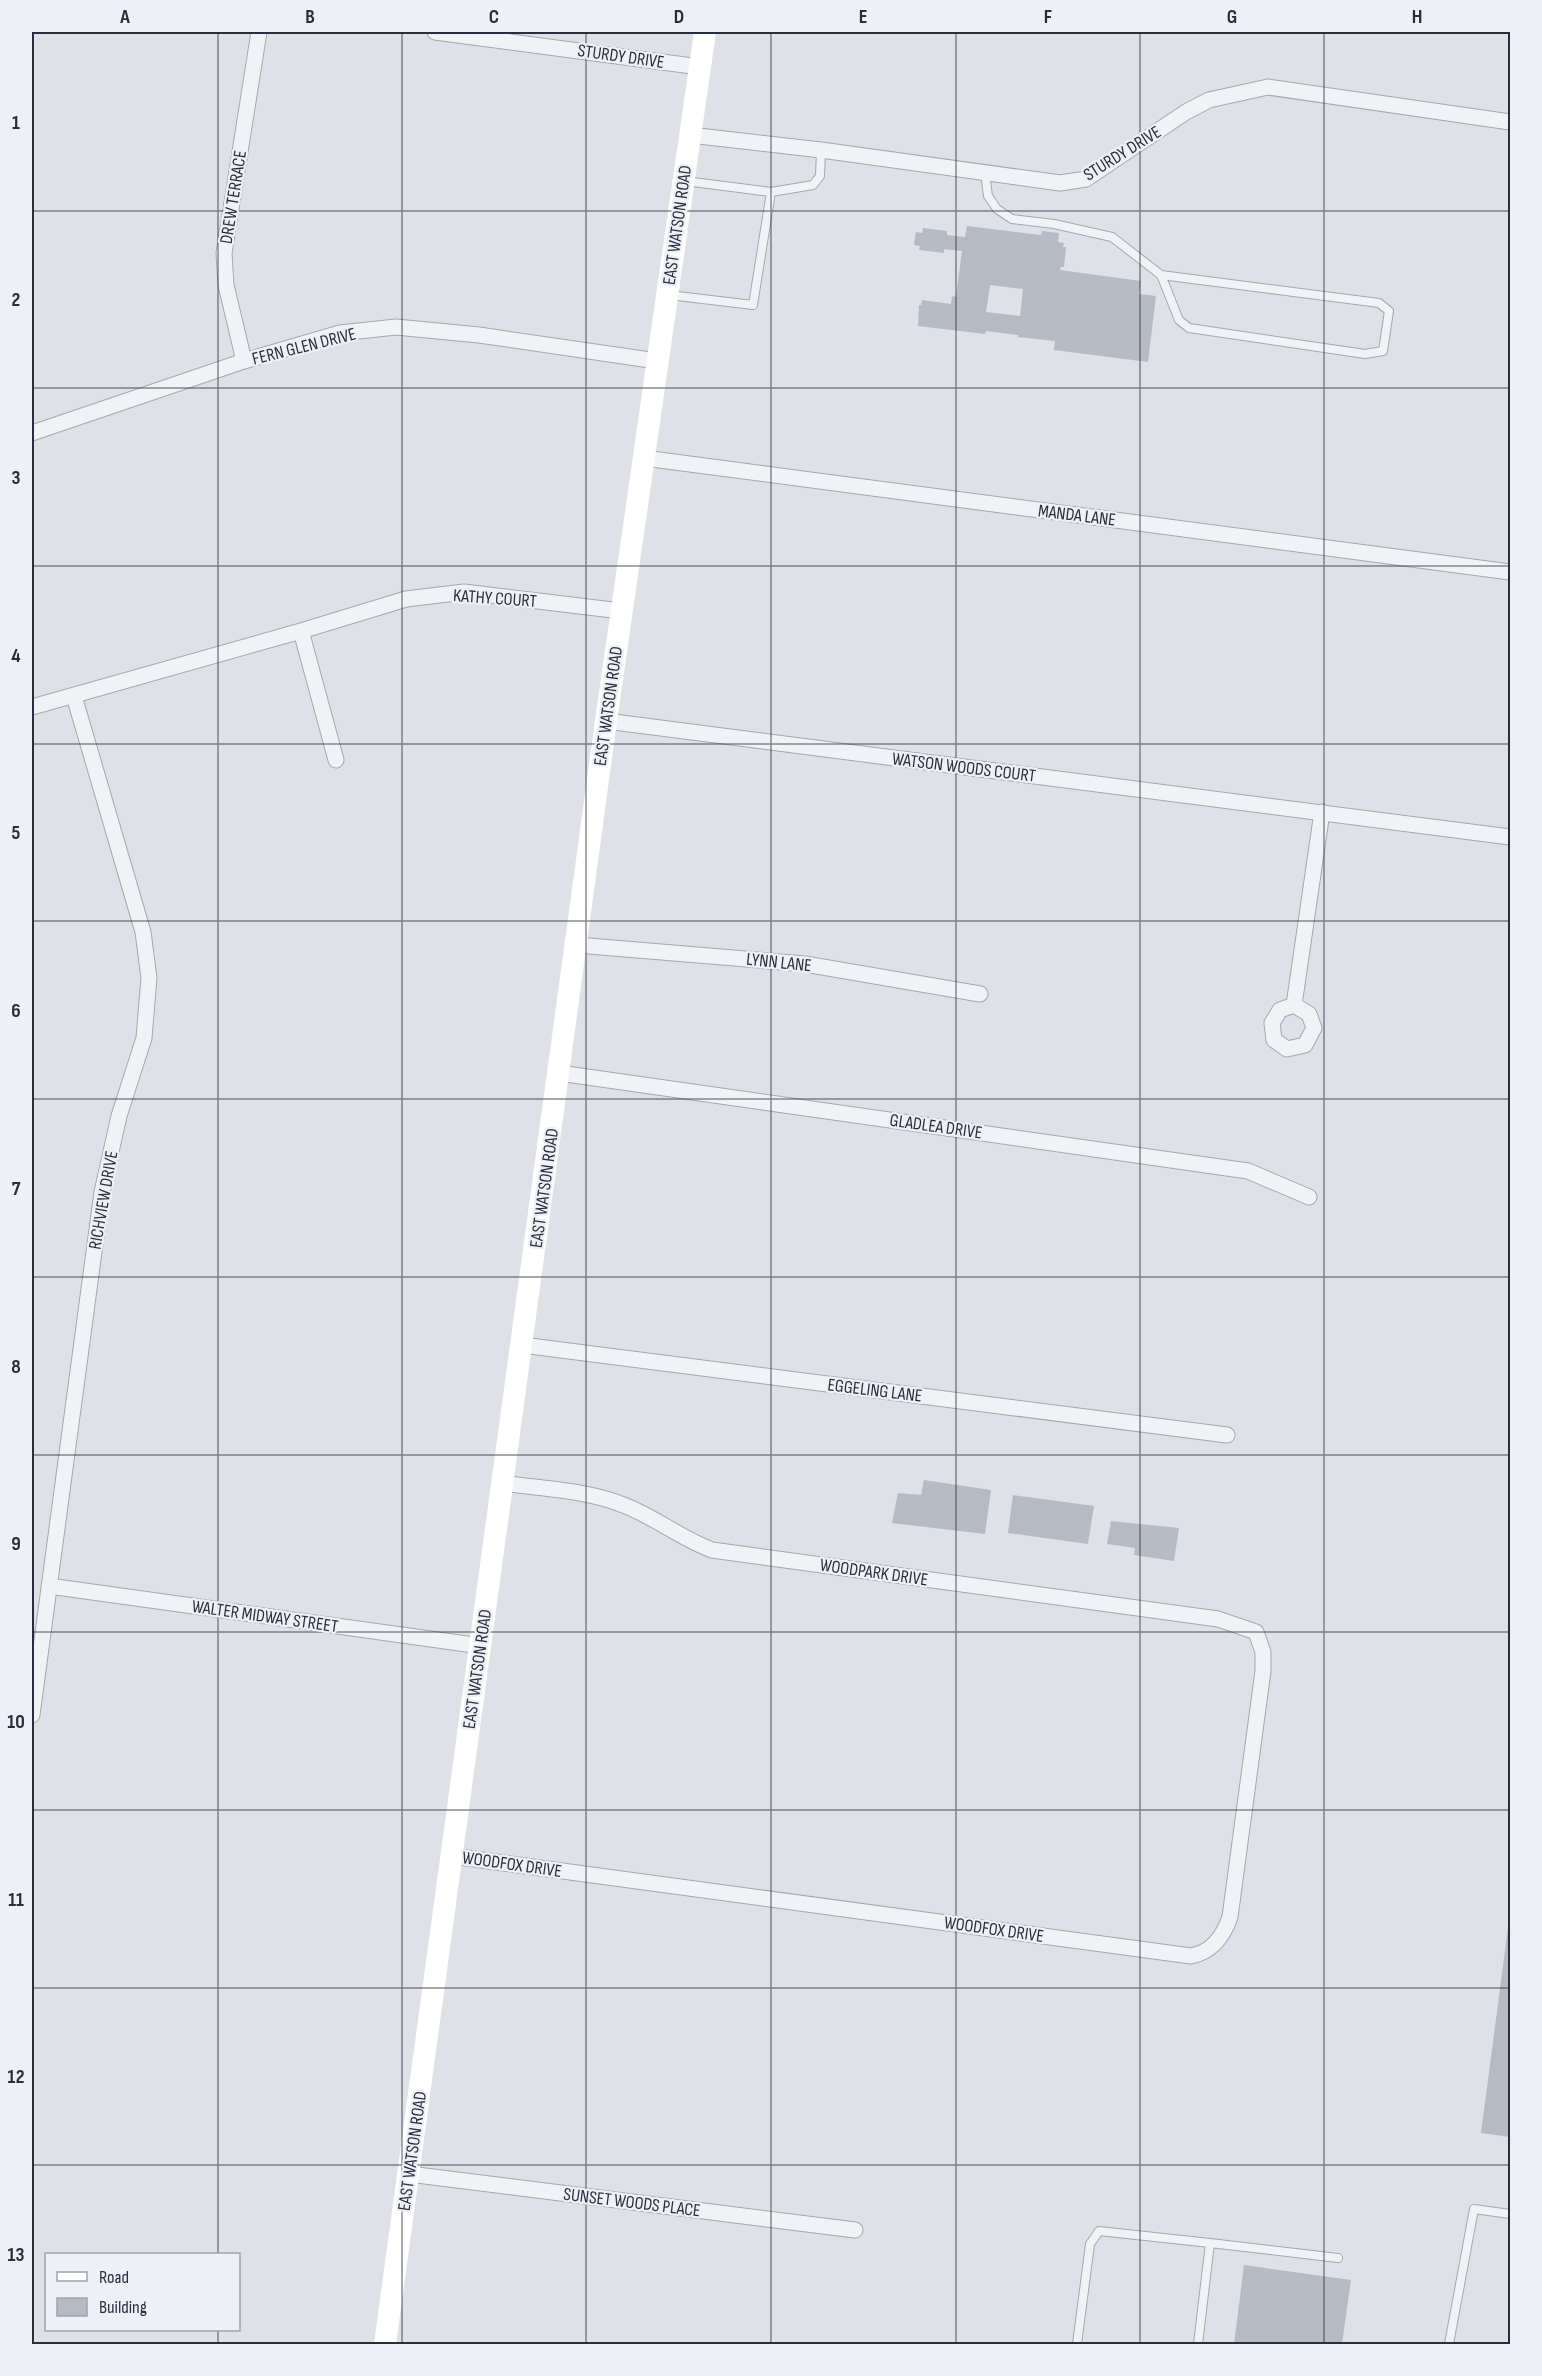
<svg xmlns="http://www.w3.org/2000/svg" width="1542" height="2376" font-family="'Sofia Sans Condensed',sans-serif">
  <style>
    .building { fill: #b6bac3; fill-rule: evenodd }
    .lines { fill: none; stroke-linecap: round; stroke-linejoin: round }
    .lane-casing { stroke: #a5a8b0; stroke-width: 10 }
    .street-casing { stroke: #a5a8b0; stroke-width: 17 }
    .lane { stroke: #f1f2f5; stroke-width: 8 }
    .street { stroke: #f1f2f5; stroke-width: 15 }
    .secondary { stroke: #fff; stroke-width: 22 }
    .grid { fill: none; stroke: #292e3c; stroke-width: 1.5; stroke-opacity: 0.55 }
    .labels { text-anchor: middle; stroke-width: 4.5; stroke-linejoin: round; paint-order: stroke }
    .street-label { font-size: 18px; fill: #292e3c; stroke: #eef0f5 }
    .neatline { fill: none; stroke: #292e3c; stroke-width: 2 }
    .grid-label { font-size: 20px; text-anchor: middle; font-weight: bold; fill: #292e3c }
  </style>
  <rect width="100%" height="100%" fill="#dfe1e7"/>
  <path class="building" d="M967 226 1041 235 1042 231 1059 233 1058 242 1064 243 1063 247H1066L1064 267H1061L1060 270 1141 281 1139 294 1156 296 1148 362 1054 350 1055 341 1018 337V335L986 331 985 334 918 326 919 305H921L922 300 951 304 952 296 956 297 962 251 944 249V253L919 250 920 246 914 245 916 232 922 233 923 228 947 231V235L965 237ZM990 285 1023 289 1020 316 986 312Z
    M924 1480 991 1490 985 1534 892 1523 898 1493 921 1495Z
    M1013 1495 1094 1506 1088 1544 1008 1533Z
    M1111 1521 1179 1528 1174 1561 1134 1555 1135 1548 1107 1544Z
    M1509 1920H1510V2137L1481 2133Z
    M1244 2265 1351 2280 1342 2344H1234Z"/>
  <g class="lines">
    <defs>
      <path id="lane" d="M985 173 988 196 997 209 1012 219 1054 224 1112 237 1161 275 1179 320 1189 328 1365 354 1383 351 1389 311 1379 303 1161 275
        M771 192 813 185 820 176 821 150
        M669 295 753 305 771 192 685 181
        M1210 2243 1338 2258
        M1077 2344 1090 2244 1099 2231 1210 2243 1198 2344
        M1449 2344 1474 2209 1510 2214"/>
      <path id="street" d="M435 32 700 67
        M690 135 821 150 1060 183 1086 179 1186 112 1209 100 1268 87 1510 122
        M244 361 226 285 224 253 259 32
        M32 433 244 361 340 333 396 327 479 335 657 361
        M644 458 1510 572
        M301 631 336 760
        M32 707 301 631 406 599 464 592 621 611
        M606 721 1510 837
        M577 945 805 964 980 994
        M1294 1005 1309 1014 1314 1028 1305 1045 1287 1049 1274 1040 1272 1023 1280 1010 1294 1005 1322 812
        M559 1073 1248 1171 1309 1197
        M522 1345 1227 1435
        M49 1586 481 1646
        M32 1715 102 1192 119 1116 144 1038 149 978 143 932 74 696
        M452 1856 1191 1956C1212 1952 1223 1937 1230 1917L1263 1671V1652L1256 1632 1218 1619 712 1550C682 1539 656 1518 626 1506 588 1490 543 1489 503 1483
        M409 2174 855 2230"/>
    </defs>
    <use href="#lane" class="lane-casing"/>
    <use href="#street" class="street-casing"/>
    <use href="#lane" class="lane"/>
    <use href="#street" class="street"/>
    <path class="secondary" d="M385 2344 606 721 705 32"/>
  </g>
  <path class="grid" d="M218 32V2254M402 32V2344M586 32V2344M771 32V2344M956 32V2344M1140 32V2344M1324 32V2344M32 211H1510M32 388H1510M32 566H1510M32 744H1510M32 921H1510M32 1099H1510M32 1277H1510M32 1455H1510M32 1632H1510M32 1810H1510M32 1988H1510M32 2165H1510M218 2330V2344"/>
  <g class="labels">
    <g class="street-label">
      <text transform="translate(621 56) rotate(8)" y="6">STURDY DRIVE</text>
      <text transform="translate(1122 153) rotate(-32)" y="6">STURDY DRIVE</text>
      <text transform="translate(233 197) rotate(-81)" y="6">DREW TERRACE</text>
      <text transform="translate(677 225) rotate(-82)" y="6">EAST WATSON ROAD</text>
      <text transform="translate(304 346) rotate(-14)" y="6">FERN GLEN DRIVE</text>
      <text transform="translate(1077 515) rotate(7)" y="6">MANDA LANE</text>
      <text transform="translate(495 598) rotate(4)" y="6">KATHY COURT</text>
      <text transform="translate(608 706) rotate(-82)" y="6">EAST WATSON ROAD</text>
      <text transform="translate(964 767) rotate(7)" y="6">WATSON WOODS COURT</text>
      <text transform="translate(779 962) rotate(6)" y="6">LYNN LANE</text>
      <text transform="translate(936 1126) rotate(8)" y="6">GLADLEA DRIVE</text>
      <text transform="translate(544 1188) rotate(-82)" y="6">EAST WATSON ROAD</text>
      <text transform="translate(103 1200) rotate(-80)" y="6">RICHVIEW DRIVE</text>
      <text transform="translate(875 1390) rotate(7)" y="6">EGGELING LANE</text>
      <text transform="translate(874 1572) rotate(8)" y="6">WOODPARK DRIVE</text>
      <text transform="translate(265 1616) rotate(8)" y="6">WALTER MIDWAY STREET</text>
      <text transform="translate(477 1669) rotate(-82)" y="6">EAST WATSON ROAD</text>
      <text transform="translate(512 1864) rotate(8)" y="6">WOODFOX DRIVE</text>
      <text transform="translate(994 1929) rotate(8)" y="6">WOODFOX DRIVE</text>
      <text transform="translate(412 2151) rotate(-82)" y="6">EAST WATSON ROAD</text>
      <text transform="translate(632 2202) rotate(7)" y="6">SUNSET WOODS PLACE</text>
    </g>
  </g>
  <rect width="1542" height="2376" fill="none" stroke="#eef0f5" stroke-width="66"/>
  <rect x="45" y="2253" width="195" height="78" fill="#eef0f5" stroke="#9fa2ab" stroke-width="1.5"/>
  <rect x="57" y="2272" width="30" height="9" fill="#ffffff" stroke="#9fa2ab" stroke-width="1.5"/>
  <text x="99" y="2283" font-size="18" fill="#292e3c">Road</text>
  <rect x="57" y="2298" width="30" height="18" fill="#b6bac3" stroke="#9fa2ab" stroke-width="1.5"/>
  <text x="99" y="2313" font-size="18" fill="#292e3c">Building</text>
  <rect x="33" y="33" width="1476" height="2310" class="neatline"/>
  <g class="grid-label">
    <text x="125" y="23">A</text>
    <text x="310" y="23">B</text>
    <text x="494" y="23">C</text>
    <text x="679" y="23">D</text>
    <text x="863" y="23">E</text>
    <text x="1048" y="23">F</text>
    <text x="1232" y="23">G</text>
    <text x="1417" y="23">H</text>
    <text x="16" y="129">1</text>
    <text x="16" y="306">2</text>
    <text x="16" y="484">3</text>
    <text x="16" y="662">4</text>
    <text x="16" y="839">5</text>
    <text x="16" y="1017">6</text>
    <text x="16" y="1195">7</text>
    <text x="16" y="1373">8</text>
    <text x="16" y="1550">9</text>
    <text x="16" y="1728">10</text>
    <text x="16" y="1906">11</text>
    <text x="16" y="2083">12</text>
    <text x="16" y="2261">13</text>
  </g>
</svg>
